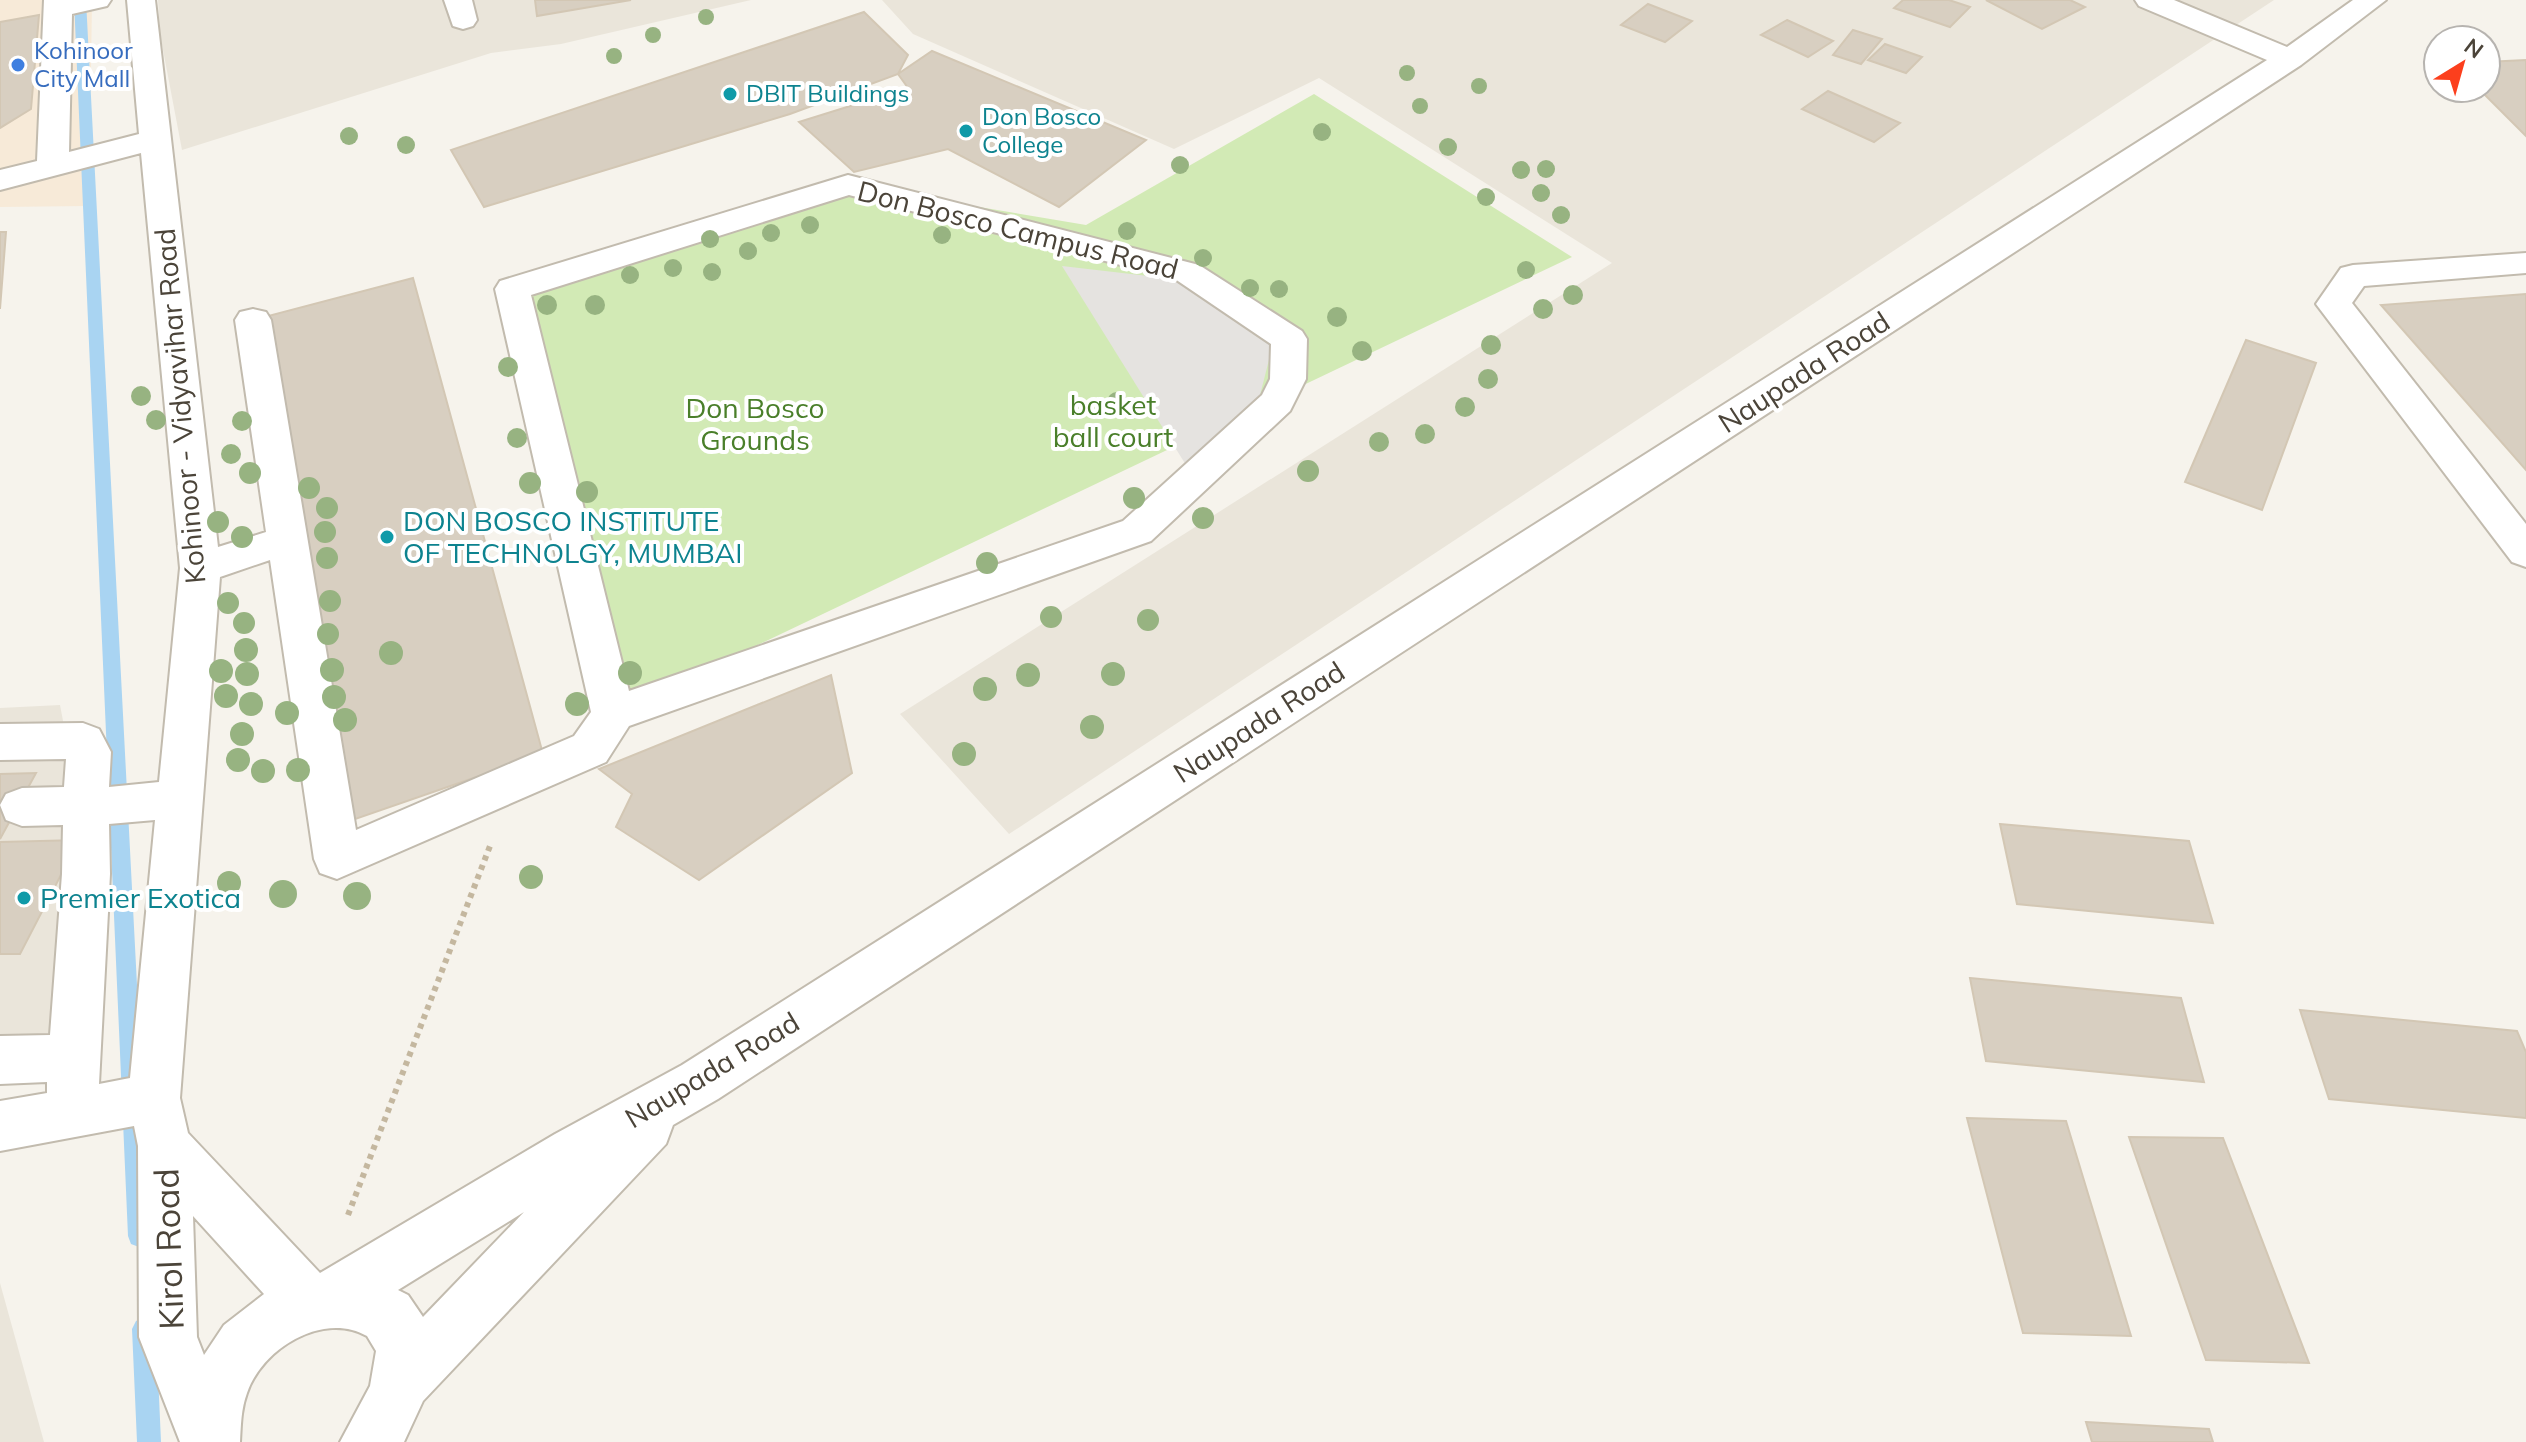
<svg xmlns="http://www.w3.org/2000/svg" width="2526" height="1442" font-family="Mulish,sans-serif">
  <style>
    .residential { fill: #eae5da }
    .commercial { fill: #f7ead8 }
    .green { fill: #d2eab5 }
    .parking { fill: #e5e3e0 }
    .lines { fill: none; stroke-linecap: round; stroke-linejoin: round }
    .stream { fill: #a9d4f2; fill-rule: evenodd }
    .building { fill: #d8cfc1; stroke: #d3c7b4; stroke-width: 2 }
    .minor-casing { stroke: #c2bbae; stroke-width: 4 }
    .path { stroke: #c4b79f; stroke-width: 6; stroke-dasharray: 5 5; stroke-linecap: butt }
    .minor { fill: #fff; fill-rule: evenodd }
    .tree { fill: #97b381 }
    .shop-dot { fill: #3f7fe0; stroke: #fff; stroke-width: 3 }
    .culture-dot { fill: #0f9aa8; stroke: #fff; stroke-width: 3 }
    .labels { text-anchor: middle; stroke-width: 8; stroke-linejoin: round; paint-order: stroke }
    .far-shop-label { font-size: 24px; fill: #366cbe; stroke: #fff; text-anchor: start }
    .far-culture-label { font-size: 24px; fill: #0d838f; stroke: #fff; text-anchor: start }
    .street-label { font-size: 28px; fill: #4b4439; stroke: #fff }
    .park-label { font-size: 28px; fill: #4a7f2a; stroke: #fff }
    .culture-label { font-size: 28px; fill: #0d838f; stroke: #fff; text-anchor: start }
    .near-street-label { font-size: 34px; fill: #4b4439; stroke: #fff }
  </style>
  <rect width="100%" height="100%" fill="#f6f3ec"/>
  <path class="residential" d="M158 0H751L561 44 491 53 182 150 160 34Z
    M882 0H2274L1009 834 900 714 1612 263 1319 78 1174 149 913 34Z
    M60 705 92 872 99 1034 0 1056V708Z
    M0 1283 44 1442H0Z"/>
  <path class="commercial" d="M0 0H92L89 206 0 207Z"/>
  <path class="green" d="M1314 94 1572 257 613 714 512 289 848 185 1086 225Z"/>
  <path class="parking" d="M1062 266 1174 279 1273 344 1257 407 1186 465Z"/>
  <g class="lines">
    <path class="stream" d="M74 0H86L150 1236 147 1244 139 1247 131 1244 128 1236Z
      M144 1317 152 1321 156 1329 161 1442H137L132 1329 136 1321Z"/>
  </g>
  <path class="building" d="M535 0H631L537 16Z
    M1903 0H1949L1970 7 1950 27 1894 8Z
    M1986 0H2070L2085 7 2042 29Z
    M1648 4 1692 21 1665 42 1621 25Z
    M864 12 908 55 898 74 790 114 484 207 451 150Z
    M39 15 31 109 0 128V22Z
    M1787 20 1833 41 1808 57 1761 35Z
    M1853 30 1882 39 1861 64 1833 55Z
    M1885 44 1922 57 1906 73 1868 60Z
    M932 51 1146 140 1059 207 948 149 854 172 799 122 908 88 898 74Z
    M2526 60V136L2478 88H2486V62Z
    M1828 91 1900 123 1874 142 1802 109Z
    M0 232H6L0 309Z
    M413 278 543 754 338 825 253 320Z
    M2526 294V470L2381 305Z
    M2246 340 2316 363 2262 510 2185 482Z
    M831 675 852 773 699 880 616 827 632 794 599 769Z
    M36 773 0 839V774Z
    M2000 824 2189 841 2213 923 2017 904Z
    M79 840 20 954H0V842Z
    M1970 978 2181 998 2204 1082 1986 1061Z
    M2300 1010 2517 1031 2526 1052V1118L2329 1099Z
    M1967 1118 2066 1121 2131 1336 2023 1333Z
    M2129 1137 2223 1138 2309 1363 2206 1360Z
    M2086 1422 2209 1429 2213 1442H2092Z"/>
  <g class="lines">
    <defs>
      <path id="minor" d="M44 0H111L107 6 72 14 69 152 139 134 127 0H155L218 547 266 532 235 320 240 312 253 309 266 312 271 320 356 830 574 736 591 712 495 289 500 281 848 175 1199 265 1302 331 1307 339 1306 379 1290 411 1151 541 629 726 606 762 337 879 320 873 314 859 270 560 220 577 180 1098 188 1133 320 1273 555 1134 682 1065 2267 60 2139 6 2135 0H2174L2287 47 2353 0H2386L2301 65 718 1099 673 1125 666 1144 423 1401 404 1442H340L370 1386 376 1351 367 1336C324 1311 262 1348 247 1393 241 1409 241 1425 240 1442H180L139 1337 138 1146 134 1126 0 1151V1101L47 1093V1082L0 1084V1036L50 1035 62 874 63 825 22 826 6 820 0 805 6 794 22 788 64 787 66 759 0 760V724L83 723 99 729 111 752 109 787 159 782 180 568 141 153 0 190V170L37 161ZM849 195 1175 279 1271 344 1270 379 1262 395 1123 521 629 691 531 295ZM155 820 130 1078 99 1084 110 874 109 824ZM524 1212 423 1317 408 1295 398 1290ZM193 1216 264 1294 224 1325 204 1355 197 1337Z
        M444 0H472L477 20 473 26 463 29 453 26Z
        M2526 253V273L2364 286 2352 303 2526 524V567L2512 562 2316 304 2341 268 2353 265Z"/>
    </defs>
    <use href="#minor" class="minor-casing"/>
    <path class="path" d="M348 1215 490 846"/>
    <use href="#minor" class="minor"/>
  </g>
  <g class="tree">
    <circle cx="706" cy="17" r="8"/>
    <circle cx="653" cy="35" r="8"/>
    <circle cx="614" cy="56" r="8"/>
    <circle cx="1407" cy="73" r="8"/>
    <circle cx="1479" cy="86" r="8"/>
    <circle cx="1420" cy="106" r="8"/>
    <circle cx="1322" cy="132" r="9"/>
    <circle cx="349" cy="136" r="9"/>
    <circle cx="406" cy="145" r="9"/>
    <circle cx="1448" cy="147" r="9"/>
    <circle cx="1180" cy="165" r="9"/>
    <circle cx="1546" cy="169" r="9"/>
    <circle cx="1521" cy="170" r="9"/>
    <circle cx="1541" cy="193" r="9"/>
    <circle cx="1486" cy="197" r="9"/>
    <circle cx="1561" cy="215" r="9"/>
    <circle cx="810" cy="225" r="9"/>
    <circle cx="1127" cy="231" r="9"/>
    <circle cx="771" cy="233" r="9"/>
    <circle cx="942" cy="235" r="9"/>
    <circle cx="710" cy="239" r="9"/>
    <circle cx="748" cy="251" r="9"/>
    <circle cx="1203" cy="258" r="9"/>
    <circle cx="673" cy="268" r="9"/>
    <circle cx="1526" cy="270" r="9"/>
    <circle cx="712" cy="272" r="9"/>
    <circle cx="630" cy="275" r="9"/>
    <circle cx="1250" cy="288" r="9"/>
    <circle cx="1279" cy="289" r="9"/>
    <circle cx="1573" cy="295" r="10"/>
    <circle cx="547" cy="305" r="10"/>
    <circle cx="595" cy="305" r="10"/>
    <circle cx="1543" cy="309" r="10"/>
    <circle cx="1337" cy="317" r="10"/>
    <circle cx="1491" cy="345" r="10"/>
    <circle cx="1362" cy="351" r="10"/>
    <circle cx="508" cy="367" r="10"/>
    <circle cx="1488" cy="379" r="10"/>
    <circle cx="141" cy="396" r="10"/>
    <circle cx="1117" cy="402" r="10"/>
    <circle cx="1465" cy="407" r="10"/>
    <circle cx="156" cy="420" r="10"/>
    <circle cx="242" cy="421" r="10"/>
    <circle cx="1425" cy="434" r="10"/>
    <circle cx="517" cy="438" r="10"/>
    <circle cx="1379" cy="442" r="10"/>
    <circle cx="231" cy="454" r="10"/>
    <circle cx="1308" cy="471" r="11"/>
    <circle cx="250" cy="473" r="11"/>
    <circle cx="530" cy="483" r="11"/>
    <circle cx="309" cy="488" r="11"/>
    <circle cx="587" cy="492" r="11"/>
    <circle cx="1134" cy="498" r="11"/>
    <circle cx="327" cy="508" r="11"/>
    <circle cx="1203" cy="518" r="11"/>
    <circle cx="218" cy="522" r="11"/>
    <circle cx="325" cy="532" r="11"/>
    <circle cx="242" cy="537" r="11"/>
    <circle cx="327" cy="558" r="11"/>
    <circle cx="987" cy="563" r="11"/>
    <circle cx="330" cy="601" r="11"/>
    <circle cx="228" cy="603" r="11"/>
    <circle cx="1051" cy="617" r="11"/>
    <circle cx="1148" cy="620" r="11"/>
    <circle cx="244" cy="623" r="11"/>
    <circle cx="328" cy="634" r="11"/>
    <circle cx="246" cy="650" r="12"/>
    <circle cx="391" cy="653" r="12"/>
    <circle cx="332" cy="670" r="12"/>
    <circle cx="221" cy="671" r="12"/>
    <circle cx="630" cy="673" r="12"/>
    <circle cx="247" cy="674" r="12"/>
    <circle cx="1113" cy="674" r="12"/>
    <circle cx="1028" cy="675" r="12"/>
    <circle cx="985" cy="689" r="12"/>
    <circle cx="226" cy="696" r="12"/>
    <circle cx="334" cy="697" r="12"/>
    <circle cx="251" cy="704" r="12"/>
    <circle cx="577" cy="704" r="12"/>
    <circle cx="287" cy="713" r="12"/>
    <circle cx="345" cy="720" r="12"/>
    <circle cx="1092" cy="727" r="12"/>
    <circle cx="242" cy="734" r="12"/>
    <circle cx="964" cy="754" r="12"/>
    <circle cx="238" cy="760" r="12"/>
    <circle cx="298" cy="770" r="12"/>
    <circle cx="263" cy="771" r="12"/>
    <circle cx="531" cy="877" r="12"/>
    <circle cx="229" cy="883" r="12"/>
    <circle cx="283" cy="894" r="14"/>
    <circle cx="357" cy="896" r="14"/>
  </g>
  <circle class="shop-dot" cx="18" cy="65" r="8"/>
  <g class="culture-dot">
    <circle cx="730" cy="94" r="8"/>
    <circle cx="966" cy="131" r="8"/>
    <circle cx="387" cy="537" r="8"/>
    <circle cx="24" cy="898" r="8"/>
  </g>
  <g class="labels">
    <g class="far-shop-label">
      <text x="34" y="59">Kohinoor<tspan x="34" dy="28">City Mall</tspan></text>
    </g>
    <g class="far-culture-label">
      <text x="746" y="102">DBIT Buildings</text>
      <text x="982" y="125">Don Bosco<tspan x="982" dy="28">College</tspan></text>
    </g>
    <g class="street-label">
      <text transform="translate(1018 230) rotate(14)" y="10">Don Bosco Campus Road</text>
      <text transform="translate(1804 372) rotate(-33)" y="10">Naupada Road</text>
      <text transform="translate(180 406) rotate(-95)" y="10">Kohinoor - Vidyavihar Road</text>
      <text transform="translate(1259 722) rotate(-33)" y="10">Naupada Road</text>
      <text transform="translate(712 1070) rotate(-31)" y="10">Naupada Road</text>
    </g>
    <g class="park-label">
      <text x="1113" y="415">basket<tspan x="1113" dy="32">ball court</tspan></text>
      <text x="755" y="418">Don Bosco<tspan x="755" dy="32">Grounds</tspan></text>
    </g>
    <g class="culture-label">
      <text x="403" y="531">DON BOSCO INSTITUTE<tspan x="403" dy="32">OF TECHNOLGY, MUMBAI</tspan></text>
      <text x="40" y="908">Premier Exotica</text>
    </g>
    <g class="near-street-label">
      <text transform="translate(169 1249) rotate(-92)" y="12">Kirol Road</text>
    </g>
  </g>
  <g transform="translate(2462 64) rotate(37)"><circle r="38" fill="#ffffff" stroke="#b7b4b0" stroke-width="2"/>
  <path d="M0-6L14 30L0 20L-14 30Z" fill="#fc3f1d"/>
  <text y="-12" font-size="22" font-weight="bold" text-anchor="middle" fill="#4b4439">N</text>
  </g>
</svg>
